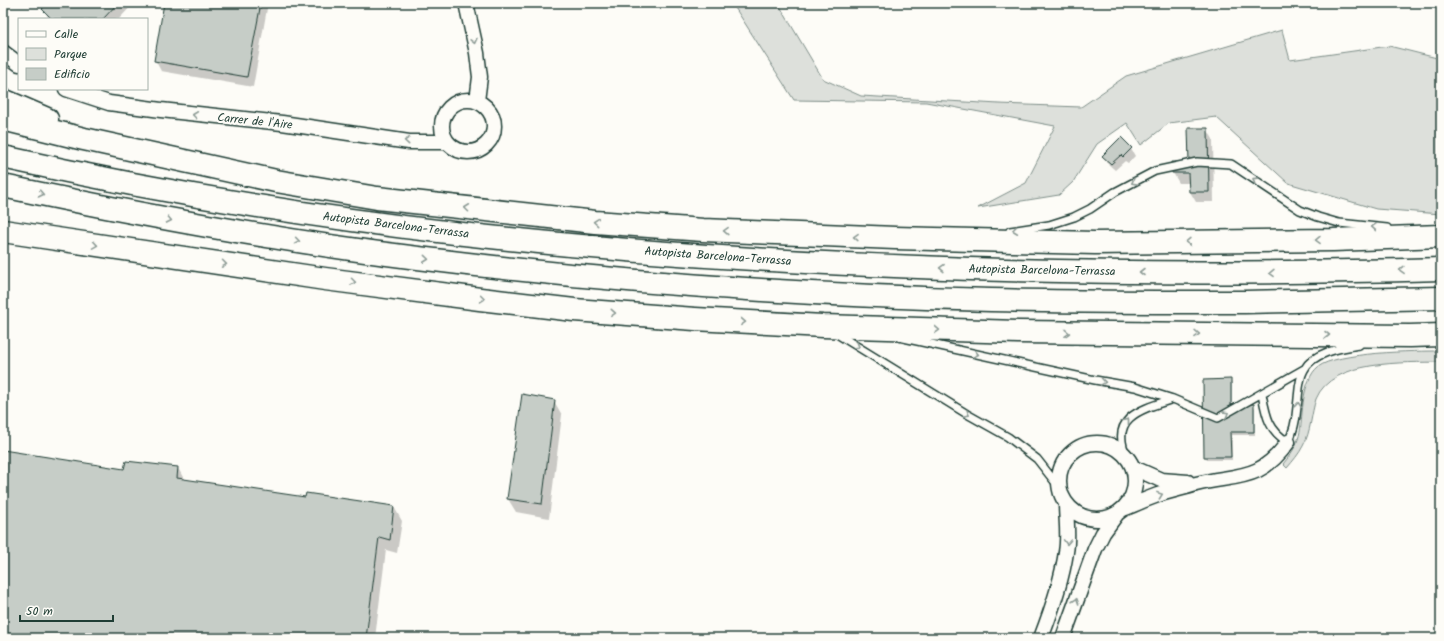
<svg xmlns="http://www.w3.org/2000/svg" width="1444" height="641" font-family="Kalam,sans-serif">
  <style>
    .green { fill: #dde0db; stroke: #7e8e88 }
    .shadow { fill: #0003 }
    .building { fill: #c6cdc7; stroke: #1f3d34 }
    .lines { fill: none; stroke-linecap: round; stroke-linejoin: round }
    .lane-casing { stroke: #1f3d34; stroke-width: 10 }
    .street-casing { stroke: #1f3d34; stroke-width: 17 }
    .highway-casing { stroke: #1f3d34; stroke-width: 25 }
    .lane { stroke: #fdfcf7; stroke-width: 7 }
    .street { stroke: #fdfcf7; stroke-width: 14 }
    .highway { stroke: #fdfcf7; stroke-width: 22 }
    .oneway { stroke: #8e9c96 }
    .labels { text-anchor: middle; stroke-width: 4; stroke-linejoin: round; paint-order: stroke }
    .street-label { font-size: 12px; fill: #1f3d34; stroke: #fdfcf7 }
  </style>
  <rect width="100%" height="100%" fill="#fdfcf7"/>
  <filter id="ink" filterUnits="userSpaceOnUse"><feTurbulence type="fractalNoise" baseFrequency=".025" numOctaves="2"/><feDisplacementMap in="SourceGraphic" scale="8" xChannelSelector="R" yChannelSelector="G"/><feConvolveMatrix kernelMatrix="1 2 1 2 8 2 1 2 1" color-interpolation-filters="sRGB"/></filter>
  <g filter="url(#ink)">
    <path class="green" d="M732 3H778L823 79 861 96 999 104 1081 107 1126 76 1282 30 1290 60 1389 46 1441 59V214L1376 209 1288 183 1216 117 1169 123 1141 145 1127 123 1097 144 1073 182 1059 195 978 208 1026 183 1055 126 926 102 794 100Z
      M1441 351V362C1405 363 1332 359 1316 399 1311 414 1311 432 1303 446 1299 454 1293 461 1287 468L1283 464C1305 438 1299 427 1304 397 1306 387 1310 373 1318 367 1337 352 1415 351 1441 351Z"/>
    <path class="shadow" d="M49 3H134L119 19H49L44 9Z
      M165 3H268L253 87 161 71 155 60Z
      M1207 129 1213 139 1214 202H1196L1190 192 1189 183H1179L1173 173 1190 163Z
      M1121 139 1131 149 1135 156 1128 163 1125 161 1115 170 1107 163 1103 156Z
      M1230 380 1232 383V406L1253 405 1255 408V435H1232V460H1207L1205 457Z
      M554 401 562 415 549 518 516 512 508 499Z
      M3 451 125 470 178 468 185 481 306 498 394 507 402 521 397 553 386 550 375 638H3Z"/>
    <path class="building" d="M48 3H118L103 19H52L42 9Z
      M164 3H261L247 77 154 61Z
      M1188 128H1208L1209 192H1189L1188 173H1172L1171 162H1189Z
      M1121 137 1132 148 1123 157 1121 155 1111 164 1102 156Z
      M1231 379V405L1254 404V432H1230L1231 457H1204L1203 380Z
      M522 394 555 400 542 504 507 499Z
      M3 450 124 469 126 461 178 467 177 478 305 497 306 493 394 506 390 540 379 537 366 638H7V636L3 635Z"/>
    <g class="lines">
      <defs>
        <path id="lane" d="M1010 231 1049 225 1074 217 1090 209 1115 192 1155 171 1197 162 1231 164 1300 210 1318 217 1339 223 1387 228
          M837 334 967 414 1008 437 1037 459 1059 487
          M899 337 1095 380 1135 387 1173 399 1218 418 1304 369
          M1262 394C1266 415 1268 430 1288 442 1294 431 1296 420 1297 407 1299 395 1298 380 1304 370 1313 352 1341 348 1359 345
          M1127 457C1108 417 1142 409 1173 399"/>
        <path id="street" d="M466 3 477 53 480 77 477 101
          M3 52 19 64
          M66 89 109 103 161 110 282 123 409 142H446
          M442 126a26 26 0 1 1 52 0a26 26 0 1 1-52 0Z
          M1059 481a38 38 0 1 1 76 0a38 38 0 1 1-76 0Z
          M1134 468 1161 480 1188 482
          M1123 509C1136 504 1148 498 1161 494 1172 490 1185 488 1196 484 1237 474 1260 482 1288 442
          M1041 638C1051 612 1062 580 1066 552 1069 536 1066 519 1066 503
          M1063 638 1095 549 1103 533 1116 515"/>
        <path id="highway" d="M3 100 47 119
          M3 119 84 139 276 181 377 198 595 222 703 230 895 238 1095 243 1333 240 1441 236
          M3 157C303 225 610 256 918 267 1092 274 1267 274 1441 269
          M3 186C140 215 279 241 418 258 608 282 800 295 991 300 1075 302 1160 302 1245 302 1310 301 1376 299 1441 298
          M3 231 325 279 480 299 574 310 695 319 823 326 1018 332 1410 336 1441 335"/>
      </defs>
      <use href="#lane" class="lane-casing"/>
      <use href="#street" class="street-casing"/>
      <use href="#highway" class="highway-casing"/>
      <use href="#lane" class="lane"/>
      <use href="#street" class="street"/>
      <use href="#highway" class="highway"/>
    </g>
    <defs><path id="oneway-chevron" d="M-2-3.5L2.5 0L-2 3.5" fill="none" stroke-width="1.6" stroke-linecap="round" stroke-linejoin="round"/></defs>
    <g class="oneway">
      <use href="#oneway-chevron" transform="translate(474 41) rotate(77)"/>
      <use href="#oneway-chevron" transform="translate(195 115) rotate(-173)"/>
      <use href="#oneway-chevron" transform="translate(407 141) rotate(-175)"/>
      <use href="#oneway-chevron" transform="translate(1255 180) rotate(-147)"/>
      <use href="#oneway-chevron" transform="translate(1134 182) rotate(152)"/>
      <use href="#oneway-chevron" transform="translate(41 194) rotate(12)"/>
      <use href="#oneway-chevron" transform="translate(467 208) rotate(-173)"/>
      <use href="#oneway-chevron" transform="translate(169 220) rotate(11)"/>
      <use href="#oneway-chevron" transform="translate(596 222) rotate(-175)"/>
      <use href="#oneway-chevron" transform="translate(1374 227) rotate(-176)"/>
      <use href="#oneway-chevron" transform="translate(1015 230) rotate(173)"/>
      <use href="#oneway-chevron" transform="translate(726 231) rotate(-178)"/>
      <use href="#oneway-chevron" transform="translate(856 237) rotate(-178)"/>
      <use href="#oneway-chevron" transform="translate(1318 240) rotate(179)"/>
      <use href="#oneway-chevron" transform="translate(297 241) rotate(9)"/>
      <use href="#oneway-chevron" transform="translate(1188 242) rotate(179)"/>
      <use href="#oneway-chevron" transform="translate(95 245) rotate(9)"/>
      <use href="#oneway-chevron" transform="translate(426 259) rotate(6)"/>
      <use href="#oneway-chevron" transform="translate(224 264) rotate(8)"/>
      <use href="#oneway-chevron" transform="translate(942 268) rotate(-178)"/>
      <use href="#oneway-chevron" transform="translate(1402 270) rotate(178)"/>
      <use href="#oneway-chevron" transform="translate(1142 272) rotate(-180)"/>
      <use href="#oneway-chevron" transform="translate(1272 273) rotate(179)"/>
      <use href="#oneway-chevron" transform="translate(353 282) rotate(7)"/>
      <use href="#oneway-chevron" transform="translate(482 299) rotate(7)"/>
      <use href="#oneway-chevron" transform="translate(613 313) rotate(4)"/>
      <use href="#oneway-chevron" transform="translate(743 322) rotate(3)"/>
      <use href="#oneway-chevron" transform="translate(937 330) rotate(2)"/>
      <use href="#oneway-chevron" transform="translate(1067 333) rotate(1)"/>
      <use href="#oneway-chevron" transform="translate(1197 334) rotate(1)"/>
      <use href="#oneway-chevron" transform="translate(1327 335)"/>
      <use href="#oneway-chevron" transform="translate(857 346) rotate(32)"/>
      <use href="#oneway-chevron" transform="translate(976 354) rotate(12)"/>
      <use href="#oneway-chevron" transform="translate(1103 382) rotate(9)"/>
      <use href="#oneway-chevron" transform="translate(1298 405) rotate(-84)"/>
      <use href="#oneway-chevron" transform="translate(967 414) rotate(30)"/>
      <use href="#oneway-chevron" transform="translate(1226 414) rotate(-29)"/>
      <use href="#oneway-chevron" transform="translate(1127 421) rotate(-51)"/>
      <use href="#oneway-chevron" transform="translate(1160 495) rotate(-20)"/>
      <use href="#oneway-chevron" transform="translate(1067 542) rotate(92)"/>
      <use href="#oneway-chevron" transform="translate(1076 601) rotate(-71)"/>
    </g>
  </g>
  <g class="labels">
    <g class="street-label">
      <text transform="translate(255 121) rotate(6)" y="4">Carrer de l'Aire</text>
      <text transform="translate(396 225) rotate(7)" y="4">Autopista Barcelona-Terrassa</text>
      <text transform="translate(718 256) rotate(4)" y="4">Autopista Barcelona-Terrassa</text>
      <text transform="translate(1042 270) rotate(1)" y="4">Autopista Barcelona-Terrassa</text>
    </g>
  </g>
  <rect width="1444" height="641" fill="none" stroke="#fdfcf7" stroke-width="16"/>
  <rect x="8" y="8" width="1428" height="625" fill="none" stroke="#1f3d34" stroke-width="1.5" filter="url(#ink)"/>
  <rect x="18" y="18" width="130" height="72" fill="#fdfcf7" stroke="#a4b0a9"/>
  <rect x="26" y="31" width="20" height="6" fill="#fdfcf7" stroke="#a4b0a9"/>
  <text x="54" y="38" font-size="12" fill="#1f3d34">Calle</text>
  <rect x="26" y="48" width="20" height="12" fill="#dde0db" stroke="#a4b0a9"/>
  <text x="54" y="58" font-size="12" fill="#1f3d34">Parque</text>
  <rect x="26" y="68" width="20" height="12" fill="#c6cdc7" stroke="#a4b0a9"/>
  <text x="54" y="78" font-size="12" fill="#1f3d34">Edificio</text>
  <path d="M20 615v6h93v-6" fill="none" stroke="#1f3d34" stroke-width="2"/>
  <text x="26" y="615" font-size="12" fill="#1f3d34" stroke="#fdfcf7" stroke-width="3" paint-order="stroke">50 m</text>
</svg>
